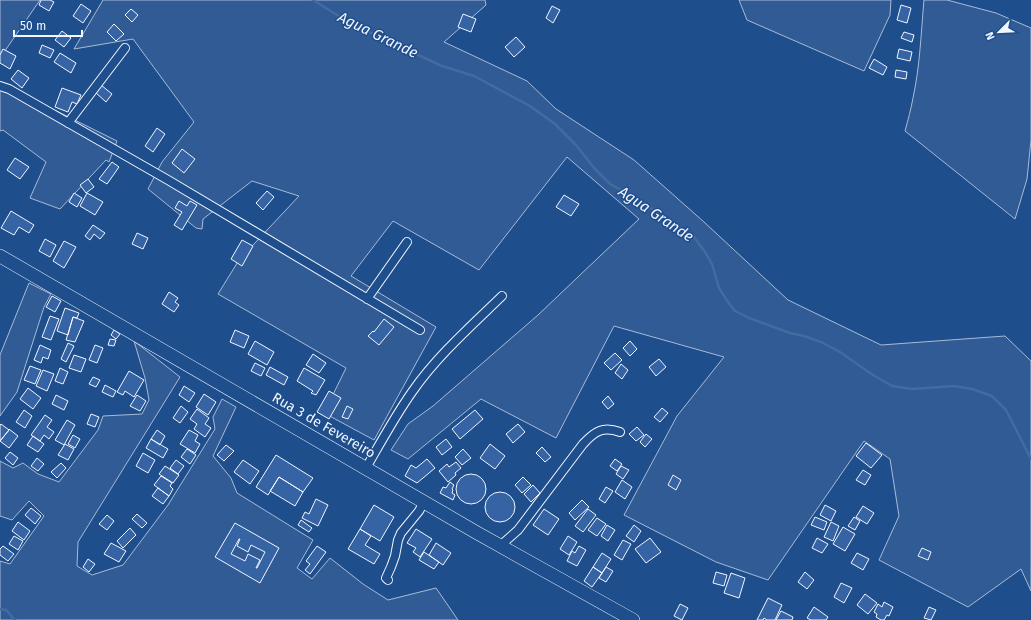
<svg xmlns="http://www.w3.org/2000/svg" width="1031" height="620" font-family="'Fira Sans',sans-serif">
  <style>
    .green { fill: #305b95; stroke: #a8bbd7 }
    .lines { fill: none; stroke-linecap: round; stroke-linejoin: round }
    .stream { stroke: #446ba0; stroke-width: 2.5 }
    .building { fill: #3563a3; stroke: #f2f6ff; fill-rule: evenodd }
    .minor-casing { stroke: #f2f6ff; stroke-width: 10 }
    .primary-casing { stroke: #f2f6ff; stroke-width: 14 }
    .minor { stroke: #1f4e8c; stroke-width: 8 }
    .primary { stroke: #1f4e8c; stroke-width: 13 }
    .labels { text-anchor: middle; stroke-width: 3; stroke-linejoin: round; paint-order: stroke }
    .street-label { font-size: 14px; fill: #f2f6ff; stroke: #1f4e8c }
    .water-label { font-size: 15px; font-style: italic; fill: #f2f6ff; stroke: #1f4e8c }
  </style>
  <rect width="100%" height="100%" fill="#1f4e8c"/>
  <path class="green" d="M0 0H40L0 58Z
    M103 0H485L486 5 444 42 527 81 556 109 634 160 704 222 788 300 881 345 1005 336 1031 361V591L1021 569 968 607 879 560 899 516 890 459 864 441 768 580 716 562 624 515 677 416 724 357 614 326 556 438 481 399 408 459 391 450 408 424 433 406 538 315 639 219 567 157 479 270 393 221 351 276 436 327 374 440 324 413 346 368 218 294 239 260 299 196 252 181 203 219 202 229 196 228 148 189 162 162 194 122 133 39 74 49Z
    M739 0H891L890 15 864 71 747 20Z
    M924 0H947L996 13 1031 28V140L1027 179 1015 219 905 131C908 120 911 109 913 98 920 66 921 33 924 0Z
    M0 83 117 141 109 162 106 160 60 209 30 198 46 162 3 130 0 131Z
    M29 283 51 294 44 307 17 392 0 416V355Z
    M134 341 180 377 78 542 77 566 92 575 123 565 168 505 215 429 213 417 222 399 236 407 213 456 231 478 237 493 313 540 297 568 312 579 330 558 363 584 388 600 436 588 458 620H0V561L10 564 44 516 29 501 12 520 0 516V461L13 468 23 463 38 474 59 482 98 430 103 416 142 414 149 400 145 378Z"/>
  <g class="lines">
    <path class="stream" d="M313 0 345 20 386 40 442 66 474 76 530 106 555 124 576 145 595 169 610 184 641 201 679 228 694 237 705 252 712 264 719 288 728 302 735 311 749 318 790 333 804 336 821 342 840 352 873 375 892 386 912 389 954 386 972 389 992 396 1006 410 1031 459
      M0 609 6 610 15 620"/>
  </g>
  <path class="building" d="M41 0H50L54 2 49 11 39 5Z
    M81 4 91 11 83 23 73 16Z
    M901 5 911 8 907 23 897 20Z
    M552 6 560 10 553 23 546 18Z
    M131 9 138 15 132 22 125 15Z
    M463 14 476 19 471 32 458 27Z
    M114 24 124 34 116 41 107 32Z
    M62 31 71 38 64 47 55 40Z
    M904 32 914 35 912 42 901 38Z
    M516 37 525 47 514 57 505 47Z
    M42 45 54 50 50 58 39 53Z
    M3 49 16 56 10 69 0 63V55Z
    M899 49 912 52 910 61 897 58Z
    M60 53 76 63 71 73 54 62Z
    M874 59 887 67 883 75 869 68Z
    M18 70 29 78 22 88 11 79Z
    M896 70 907 72 906 79 895 77Z
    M101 85 112 94 106 102 95 92Z
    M62 88 81 95 77 104 72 102 68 112 55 107Z
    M157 128 165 134 153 152 145 146Z
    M182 149 195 159 184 173 172 163Z
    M15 158 29 167 20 179 7 170Z
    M112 162 119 167 107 184 99 179Z
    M88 179 94 187 86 193 80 185Z
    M267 191 274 197 263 210 256 203Z
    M74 193 82 198 77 207 69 202Z
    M87 193 103 202 95 215 80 206Z
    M564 195 579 204 571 216 556 207Z
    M179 201 187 206 190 201 197 205 182 230 174 225 182 212 175 208Z
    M11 211 34 225 29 233 19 227 14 235 1 228Z
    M93 225 105 233 100 239 94 234 90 240 85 236Z
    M137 233 148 238 143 249 132 244Z
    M45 239 56 245 50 257 39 251Z
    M242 240 253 246 242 266 231 259Z
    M64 241 76 247 64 268 53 261Z
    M169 292 178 298 175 302 179 305 174 312 162 304Z
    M52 296 61 301 55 312 46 307Z
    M65 308 79 313 77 318 73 317 68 335 57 331Z
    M50 316 59 319 51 340 42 337Z
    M73 317 84 321 75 342 66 340Z
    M384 319 394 327 379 345 368 336 373 331 374 332Z
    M114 330 120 334 116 339 111 335Z
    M235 330 249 336 244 348 230 342Z
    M110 339 116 340 114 346 108 345Z
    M255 341 274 352 267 365 248 354Z
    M630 341 637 349 630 356 623 348Z
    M68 343 74 346 66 362 61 359Z
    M40 345 51 350 48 359 43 357 41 363 34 360Z
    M95 345 103 348 97 363 89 360Z
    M615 353 622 360 611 370 604 363Z
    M313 354 326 363 319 373 306 365Z
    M74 355 86 359 81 372 69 368Z
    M659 359 666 367 656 376 649 367Z
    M255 363 265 368 261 376 251 371Z
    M621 364 628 370 622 379 615 373Z
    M30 366 41 370 35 384 24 380Z
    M270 367 288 377 284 385 266 375Z
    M60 368 68 372 63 384 55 381Z
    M304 368 325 380 316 395 311 393 313 391 297 381Z
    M43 370 54 374 47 391 36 386Z
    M129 371 144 380 134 397 125 391 123 395 117 392Z
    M93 377 100 380 96 387 89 384Z
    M105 385 116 391 113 397 102 392Z
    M184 386 195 393 189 402 179 395Z
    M28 388 41 398 33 409 20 399Z
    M329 391 341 398 329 419 317 412Z
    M204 394 216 402 208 415 196 407Z
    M56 395 68 401 64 410 52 404Z
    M137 395 146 401 140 411 130 406Z
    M608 396 614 404 608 409 602 402Z
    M181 406 188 412 180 423 173 418Z
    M347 406 353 409 348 419 342 417Z
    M662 408 668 413 660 422 654 417Z
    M197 409 209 418 205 424 211 428 205 437 194 429 197 424 190 419Z
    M24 410 32 416 25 428 16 422Z
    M475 410 483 419 460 439 452 429Z
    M91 414 99 417 95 427 87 424Z
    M45 415 52 420 47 427 54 432 49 439 44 435 40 441 31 435Z
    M67 420 75 425 64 445 55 440Z
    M1 424 9 430 0 441V425Z
    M518 424 525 432 513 443 506 434Z
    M637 427 644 435 636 441 629 434Z
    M9 429 18 436 9 448 0 441 9 430Z
    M157 430 165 436 160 445 151 439Z
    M189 430 198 435 195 441 200 444 195 453 180 444Z
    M646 434 652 439 645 447 640 442Z
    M73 435 80 439 75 448 68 444Z
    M33 436 44 444 38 452 27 445Z
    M151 439 168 449 163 458 146 448Z
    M446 439 452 447 442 455 436 447Z
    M866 443 882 455 871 468 856 456Z
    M65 444 74 449 68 460 58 455Z
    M490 444 505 456 495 469 480 458Z
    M226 445 234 451 224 461 217 455Z
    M542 447 551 457 545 462 536 453Z
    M187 449 196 455 190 464 181 457Z
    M463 449 471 458 462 465 455 457Z
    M10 452 18 458 13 465 5 458Z
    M143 453 155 460 148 473 136 466Z
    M276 455 313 478 303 492 279 477 268 495 256 487Z
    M37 458 44 464 38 471 31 466Z
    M427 459 435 468 417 483 405 476 411 465 416 468Z
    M615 459 622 464 617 471 610 466Z
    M176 460 184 466 178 474 170 468Z
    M243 460 259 471 250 484 234 472Z
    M456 462 461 468 455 473 456 475 448 482 439 471 447 464 449 467Z
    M61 463 66 468 57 478 51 472Z
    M165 466 179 475 173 483 159 474Z
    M621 466 629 470 623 479 616 474Z
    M863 470 871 475 865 485 856 480Z
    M456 489a15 15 0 1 1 30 0a15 15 0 1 1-30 0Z
    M673 475 681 480 676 490 668 485Z
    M161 476 172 483 170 486 173 489 169 496 154 485Z
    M279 477 303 492 295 506 270 491Z
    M523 477 531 485 522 493 515 485Z
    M622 480 632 487 625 499 615 492Z
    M450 482 454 485 452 489 453 490 452 493 455 495 453 500 440 493 443 487 446 488Z
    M533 485 540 493 531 502 524 494Z
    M606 487 613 491 605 503 599 499Z
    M158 488 169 496 163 504 152 496Z
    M485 507a15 15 0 1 1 30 0a15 15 0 1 1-30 0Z
    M316 499 328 505 318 526 302 518 305 512 309 514Z
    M582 500 589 507 575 520 569 513Z
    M374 505 394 517 380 541 360 529Z
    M825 505 836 511 831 521 820 515Z
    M863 506 874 513 867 524 856 517Z
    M31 508 41 516 35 524 25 515Z
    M544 509 559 519 548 535 533 525Z
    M588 509 596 515 583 532 575 526Z
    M137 514 147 523 142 528 132 519Z
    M107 515 114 521 107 530 99 524Z
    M815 517 827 522 824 530 811 525Z
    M854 517 860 521 855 530 848 526Z
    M597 518 606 524 597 536 588 530Z
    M301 520 312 528 309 532 298 525Z
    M18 522 30 531 24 540 12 531Z
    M831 522 839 526 833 541 824 537Z
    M235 523 279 548 260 583 215 557ZM239 539H240L237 546 248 552 251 545 265 552 257 568H256L260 560 248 554 245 561 231 554Z
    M607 525 615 530 608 541 601 536Z
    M634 525 641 531 634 542 626 536Z
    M843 527 855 534 845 551 833 544Z
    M130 528 136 535 123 548 117 541Z
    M360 529 371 536 365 545 380 554 374 564 348 549Z
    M416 529 432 539 420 557 413 552 416 548 407 543Z
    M14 536 23 541 18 550 9 544Z
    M568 536 577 542 569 555 560 549Z
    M650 538 661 552 646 563 635 549Z
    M817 538 828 544 822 553 812 548Z
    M623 540 631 544 622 560 614 555Z
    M111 543 126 551 119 562 104 554Z
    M436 543 451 553 443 565 429 555Z
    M3 546 14 554 8 561 0 555V549Z
    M317 546 326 552 310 574 305 570 310 564 306 561Z
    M579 546 586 550 577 566 567 561 572 551 575 553Z
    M922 548 931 552 928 560 918 556Z
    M424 552 439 562 434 569 419 560Z
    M602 553 611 559 602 573 593 567Z
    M857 553 869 559 863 570 851 563Z
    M88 559 95 564 89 572 83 567Z
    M593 567 602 573 592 587 584 581Z
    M606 567 613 571 606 582 599 578Z
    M716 572 727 575 724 586 713 583Z
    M805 572 814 580 807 589 798 582Z
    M731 573 745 578 739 598 724 593Z
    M841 583 852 588 844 603 834 597Z
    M865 594 877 603 868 614 857 605Z
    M768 598 782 605 775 620H767L764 618 763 620H757Z
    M884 602 893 607 889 616 887 615 884 620H881L876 617 877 614 874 612 878 604 882 607Z
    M680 604 688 608 682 620 674 616Z
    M814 607 828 617 826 620H811L807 618Z
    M929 607 936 610 931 620 924 618Z
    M781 611 793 617 792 620H776Z"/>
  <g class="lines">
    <defs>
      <path id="minor" d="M0 86 9 89 168 180 420 330
        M68 123 125 48
        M367 299 407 242
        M366 468C381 442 395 416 412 392 437 356 471 326 502 296
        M500 546 518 530 583 444C595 431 603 426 620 432
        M388 580 386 578 391 567 395 556 398 540 401 533 419 511 424 502"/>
      <path id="primary" d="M0 256 479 534 633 620"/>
    </defs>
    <use href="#minor" class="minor-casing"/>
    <use href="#primary" class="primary-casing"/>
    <use href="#minor" class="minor"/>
    <use href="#primary" class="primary"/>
  </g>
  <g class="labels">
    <g class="street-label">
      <text transform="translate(324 425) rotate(30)" y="5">Rua 3 de Fevereiro</text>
    </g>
    <g class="water-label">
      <text transform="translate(378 35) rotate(26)" y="5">Agua Grande</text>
      <text transform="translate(656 214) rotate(34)" y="5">Agua Grande</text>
    </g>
  </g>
  <g transform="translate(999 32) rotate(246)" stroke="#1f4e8c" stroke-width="3" paint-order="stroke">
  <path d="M0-3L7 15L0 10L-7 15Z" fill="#f2f6ff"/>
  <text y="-6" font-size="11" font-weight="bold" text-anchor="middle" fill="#f2f6ff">N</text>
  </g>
  <path d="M14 30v6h68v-6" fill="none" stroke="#f2f6ff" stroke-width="2"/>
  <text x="20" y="30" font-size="12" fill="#f2f6ff" stroke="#1f4e8c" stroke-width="3" paint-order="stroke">50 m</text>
</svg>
